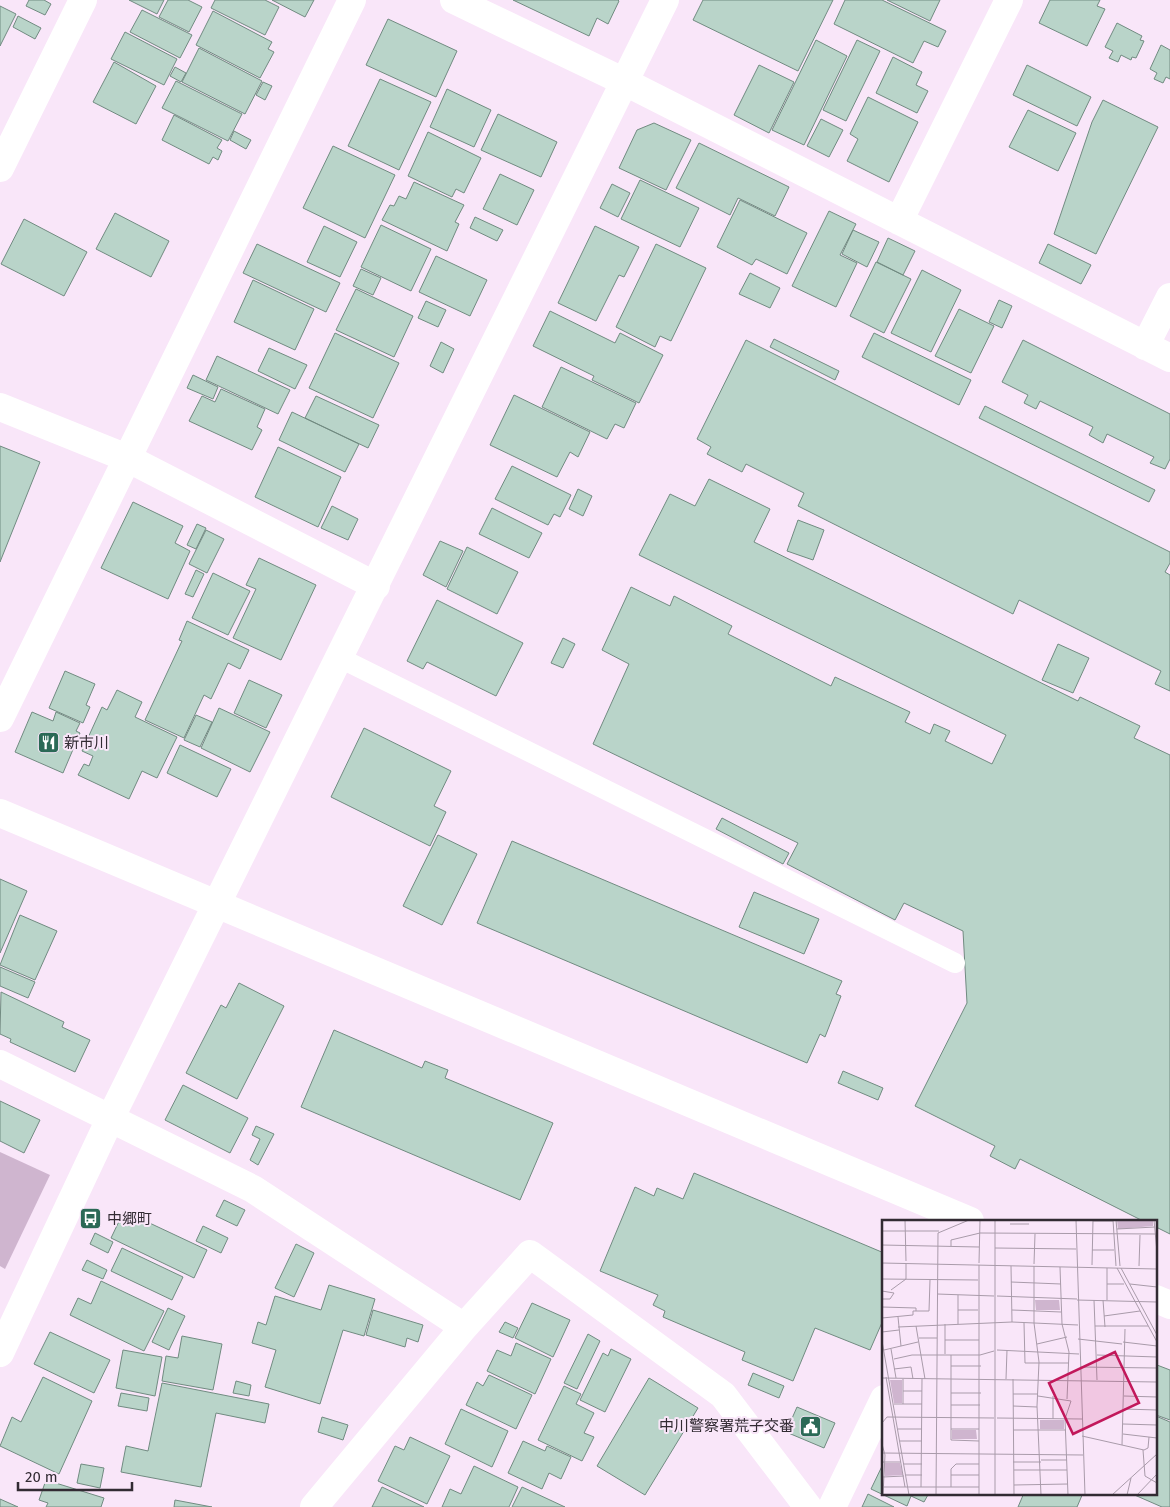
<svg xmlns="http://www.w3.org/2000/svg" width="1170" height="1507" font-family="'Fira Sans','Noto Sans JP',sans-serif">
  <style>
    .green { fill: #cfb5cf }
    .building { fill: #b9d4c9; stroke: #718b81 }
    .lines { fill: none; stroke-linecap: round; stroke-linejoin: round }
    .lane { stroke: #fff; stroke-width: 20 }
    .street { stroke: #fff; stroke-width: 28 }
    .secondary { stroke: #fff; stroke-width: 28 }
    .labels { text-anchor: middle; stroke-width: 4; stroke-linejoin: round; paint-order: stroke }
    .poi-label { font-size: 15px; fill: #322b33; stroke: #f9e6f9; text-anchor: start }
    .inset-road { fill: none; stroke: #a99baa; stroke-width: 1 }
    .view { fill: #c2185b; fill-opacity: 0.15; stroke: #c2185b; stroke-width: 2.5 }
    .inset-edge { fill: none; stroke: #322b33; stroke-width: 2.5 }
  </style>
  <rect width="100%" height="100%" fill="#f9e6f9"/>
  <path class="green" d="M0 1152 50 1175 5 1269 0 1266Z"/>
  <path class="building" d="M29 0H44L51 4 45 15 26 6Z
    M129 0H164L157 14Z
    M168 0H188L202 7 189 32 159 17Z
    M215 0H265L279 7 265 35 211 8Z
    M272 0H314L305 17Z
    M513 0H618L619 1 608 24 597 18 589 36Z
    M703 0H833L798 71 693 20Z
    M845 0H882L946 31 938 47 924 41 913 63 834 24Z
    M887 0H940L930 21Z
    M1050 0H1100L1097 6 1105 9 1087 46 1039 23Z
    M0 6 16 14 0 46Z
    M142 10 192 35 180 58 130 32Z
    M213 11 272 42 268 49 274 52 260 78 196 45Z
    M18 16 41 28 35 39 13 27Z
    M388 19 457 51 436 97 366 65Z
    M1117 23 1142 36 1140 40 1144 41 1136 58 1132 57 1131 60 1121 55 1118 62 1109 58 1113 51 1105 47Z
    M125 32 177 59 164 85 111 59Z
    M816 40 847 56 804 145 772 130Z
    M857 40 880 51 846 121 823 110Z
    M1161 45 1170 50V79L1166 77 1163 83 1154 79 1157 73 1150 69Z
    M199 48 262 81 245 114 182 82Z
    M893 57 922 72 916 85 928 91 917 113 876 93Z
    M114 62 156 86 136 124 93 102Z
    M759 65 794 82 769 133 734 115Z
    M1027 65 1091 97 1077 126 1013 95Z
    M175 67 186 73 181 82 170 76Z
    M380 79 431 102 399 170 348 146Z
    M176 81 242 114 228 141 162 108Z
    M263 82 272 86 265 100 256 95Z
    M447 89 491 110 474 147 430 127Z
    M868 97 918 122 889 182 847 161 858 139 850 134Z
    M1103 100 1158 127 1096 254 1054 234 1092 122Z
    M1028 110 1076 133 1058 171 1009 147Z
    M498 114 557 142 541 177 481 150Z
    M174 115 222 140 217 148 222 151 218 160 213 157 209 164 162 140Z
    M821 119 843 130 829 157 807 146Z
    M654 123 691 140 666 190 619 168 637 130Z
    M234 131 251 140 246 149 230 140Z
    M428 132 481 158 464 193 456 189 452 197 408 176Z
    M699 143 789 187 775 216 738 198 730 215 676 188Z
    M333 146 395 175 365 238 303 208Z
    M500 174 534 190 517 225 483 209Z
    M640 180 699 208 680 247 621 219Z
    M414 182 464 205 455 222 459 224 447 251 382 220 390 205 394 206 399 196 406 199Z
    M612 184 630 193 618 217 600 208Z
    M740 200 807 233 787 274 756 259 752 265 717 247Z
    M829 211 856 224 840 255 857 263 836 307 792 286Z
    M115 213 169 241 151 277 96 249Z
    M475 217 503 230 497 241 470 228Z
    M24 219 87 252 64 296 1 264Z
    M381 225 431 249 411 291 361 267Z
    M324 226 357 242 340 277 307 262Z
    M595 226 639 247 624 277 619 275 596 321 558 303Z
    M853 230 879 242 867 267 842 254Z
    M888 238 915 251 903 275 877 262Z
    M257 244 340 283 326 312 243 273Z
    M656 244 706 268 671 341 660 336 655 347 616 327Z
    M1048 244 1091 265 1081 284 1039 263Z
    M436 256 487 280 470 316 419 292Z
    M876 262 911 279 884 333 850 316Z
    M361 269 381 278 373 295 353 286Z
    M922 270 961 290 931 352 891 333Z
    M750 273 780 288 770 308 739 294Z
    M253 280 314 309 295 350 234 322Z
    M356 289 413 316 394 357 336 330Z
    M999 300 1012 306 1002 328 989 322Z
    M426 301 446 310 438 327 418 318Z
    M959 309 994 326 971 373 935 356Z
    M550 311 615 343 620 333 663 355 639 403 592 380 594 376 533 346Z
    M335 333 399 363 373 418 309 388Z
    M874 333 971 380 959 405 862 357Z
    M774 339 839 371 835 380 770 347Z
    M746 340 1170 552V563L1165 572 1170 575V691L1155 684 1161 671 1019 600 1013 614 798 506 804 493 746 464 742 472 707 454 711 447 697 439Z
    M1023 340 1170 414V459L1165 469 1150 463 1154 457 1107 434 1103 443 1089 435 1093 427 1040 401 1036 409 1024 403 1028 395 1002 382Z
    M441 342 454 349 443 373 430 366Z
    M269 348 307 365 295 389 258 371Z
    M217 356 290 390 278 414 206 380Z
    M561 367 636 403 624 428 615 424 607 439 542 407Z
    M193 375 218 387 213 399 187 388Z
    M221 389 265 409 257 427 262 430 252 450 189 421 202 396 215 402Z
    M514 395 590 432 578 457 570 452 557 477 490 445Z
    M316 396 379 425 368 448 305 418Z
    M985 406 1155 490 1149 502 979 418Z
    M292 412 359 444 345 472 279 440Z
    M0 446 40 462 0 562Z
    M278 447 341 477 318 527 255 497Z
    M512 466 571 495 560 517 554 514 548 525 495 499Z
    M709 479 770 509 754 542 1078 701 1080 697 1140 726 1134 738 1170 755V1234L1156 1227V1221H1143L1020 1159 1015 1169 990 1156 995 1146 915 1106 967 1003 963 931 904 903 895 920 787 864 798 843 593 744 629 664 602 650 631 587 670 606 674 596 732 626 728 634 831 686 835 677 910 712 905 722 930 734 934 724 950 731 945 741 992 764 1006 735 639 555 670 494 695 506Z
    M578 489 592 496 583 516 569 509Z
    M133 502 183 526 175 543 190 551 168 599 101 568Z
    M332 506 358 519 348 540 321 528Z
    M492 508 542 533 529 558 479 534Z
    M798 520 824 530 813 560 787 551Z
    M197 524 206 528 196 549 187 545Z
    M206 530 224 539 207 573 189 564Z
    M440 541 463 551 446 587 423 575Z
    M467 547 518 572 497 614 447 589Z
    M259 558 316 585 281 660 233 638 256 589 246 585Z
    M196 570 204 574 193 597 185 594Z
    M213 573 250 591 228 635 192 618Z
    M437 600 523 643 496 696 427 662 423 669 407 661Z
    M187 621 249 650 240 669 228 663 211 699 204 695 184 738 145 720 182 641 179 640Z
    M563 638 575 644 563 668 551 663Z
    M1058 644 1089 658 1073 693 1042 680Z
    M65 671 95 684 86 705 90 707 83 723 49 708Z
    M249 680 282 695 266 728 234 713Z
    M117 690 142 702 135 717 177 737 157 778 142 771 129 799 78 775 84 764 89 766 93 756 82 751 102 707 107 710Z
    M219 708 270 732 250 772 201 748Z
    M32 712 53 721 56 712 80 723 76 731 80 733 63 773 15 752Z
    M196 715 212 722 200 747 184 740Z
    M364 728 451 771 434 806 446 812 430 846 331 797Z
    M180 745 231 769 217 797 167 773Z
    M722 818 789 853 783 864 716 829Z
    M438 835 477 854 442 925 403 906Z
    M512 841 842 981 836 994 841 996 825 1037 820 1034 807 1063 477 923Z
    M0 879 27 891 0 953Z
    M754 892 819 919 804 954 739 927Z
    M20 915 57 931 35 980 0 965Z
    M0 967 35 982 28 998 0 986Z
    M239 983 284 1006 237 1099 186 1073 221 1005 226 1008Z
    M1 992 64 1022 62 1027 90 1040 75 1072 10 1042 11 1039 0 1034Z
    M334 1030 422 1068 425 1061 448 1070 445 1078 553 1123 520 1200 301 1107Z
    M843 1071 883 1088 878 1100 838 1083Z
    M183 1085 248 1118 230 1153 165 1120Z
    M0 1101 40 1120 24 1153 0 1141Z
    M256 1126 274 1134 258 1165 250 1160 260 1139 252 1135Z
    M694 1173 884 1253V1318L870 1350 815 1328 793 1381 742 1360 745 1352 663 1317 665 1311 653 1305 658 1295 600 1271 635 1187 654 1196 657 1188 683 1199Z
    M224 1200 245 1210 237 1226 216 1216Z
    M124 1211 207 1250 194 1278 111 1238Z
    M203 1226 228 1238 221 1253 196 1241Z
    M95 1233 113 1242 108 1253 90 1244Z
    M296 1244 314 1253 294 1297 275 1288Z
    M122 1248 183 1277 172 1300 111 1271Z
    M87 1260 107 1270 103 1279 82 1270Z
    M101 1281 164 1311 144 1351 70 1315 78 1298 91 1304Z
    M329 1285 375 1299 364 1336 343 1330 320 1404 265 1387 276 1350 252 1343 258 1322 266 1325 275 1296 321 1310Z
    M532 1303 570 1320 553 1357 515 1338Z
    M168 1308 185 1316 169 1350 152 1342Z
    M373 1310 423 1325 418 1342 407 1338 405 1347 366 1335Z
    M505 1322 518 1328 513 1338 499 1332Z
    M50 1332 110 1360 94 1393 34 1364Z
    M588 1334 600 1341 577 1389 564 1383Z
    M182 1336 222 1344 213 1390 162 1381 166 1356 178 1358Z
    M516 1343 551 1359 535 1394 487 1371 497 1350 511 1356Z
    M611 1349 631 1359 605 1412 580 1400 603 1353 608 1356Z
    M123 1350 162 1357 155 1396 116 1388Z
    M1157 1365 1170 1370V1420L1156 1415Z
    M753 1373 784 1386 779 1398 748 1385Z
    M489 1375 532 1395 516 1429 466 1405 477 1382 483 1386Z
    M43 1377 92 1401 59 1474 0 1446 12 1417 21 1422Z
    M649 1378 698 1408 645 1495 597 1466Z
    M236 1381 251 1385 249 1396 233 1393Z
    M162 1383 269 1404 265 1423 216 1413 201 1487 121 1472 126 1446 148 1451Z
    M564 1386 581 1394 576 1404 594 1413 584 1433 594 1437 582 1461 538 1440Z
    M121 1393 149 1398 147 1411 118 1406Z
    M797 1407 835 1423 824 1448 786 1432Z
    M461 1409 508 1431 492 1467 445 1444Z
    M1156 1416 1170 1422V1507H1162L1130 1493H1156Z
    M322 1417 348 1425 343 1440 318 1432Z
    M410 1437 450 1456 427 1504 378 1481 395 1446 404 1450Z
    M523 1441 545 1451 547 1446 571 1457 561 1479 549 1473 542 1489 508 1473Z
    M884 1462V1493H929L924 1502 911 1496 907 1506 871 1489Z
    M81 1464 104 1468 100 1488 77 1483Z
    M474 1466 518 1487 509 1507H442L450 1489 461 1494Z
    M46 1480 104 1498 101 1507H46L48 1503 39 1500Z
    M382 1487 424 1507H372Z
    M522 1487 565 1507H512Z
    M1024 1493H1083L1077 1507H1018Z
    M868 1494 894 1507H862Z
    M0 1499 18 1507H0Z
    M175 1500 212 1507H174Z"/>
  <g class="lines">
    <path class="lane" d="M340 658 955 963"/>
    <path class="street" d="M454 0 625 82 1170 358
      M0 168 83 0
      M899 221 1009 0
      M1145 346 1170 297
      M0 407 127 458 376 586
      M0 718 352 0
      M0 1064 253 1189 464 1327
      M314 1507 464 1327 530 1254 723 1395 808 1507
      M832 1507 884 1399"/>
    <path class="secondary" d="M0 813 970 1221
      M1156 1299 1170 1305
      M0 1353 110 1119 665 0"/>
  </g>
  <defs>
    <symbol id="restaurant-square" viewBox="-11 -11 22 22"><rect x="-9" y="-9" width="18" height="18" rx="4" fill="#2b6956" stroke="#f9e6f9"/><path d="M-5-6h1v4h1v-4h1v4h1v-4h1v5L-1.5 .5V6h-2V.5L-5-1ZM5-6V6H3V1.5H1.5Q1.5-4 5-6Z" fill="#fff"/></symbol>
    <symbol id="bus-square" viewBox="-11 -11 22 22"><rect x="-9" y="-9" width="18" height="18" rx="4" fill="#2b6956" stroke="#f9e6f9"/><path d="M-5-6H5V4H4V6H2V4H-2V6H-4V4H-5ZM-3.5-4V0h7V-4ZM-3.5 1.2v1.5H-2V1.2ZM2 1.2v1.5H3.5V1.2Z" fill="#fff"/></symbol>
    <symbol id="civic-square" viewBox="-11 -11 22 22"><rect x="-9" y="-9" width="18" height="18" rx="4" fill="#2b6956" stroke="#f9e6f9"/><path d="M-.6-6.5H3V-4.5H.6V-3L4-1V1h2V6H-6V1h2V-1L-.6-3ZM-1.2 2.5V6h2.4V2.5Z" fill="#fff"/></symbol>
  </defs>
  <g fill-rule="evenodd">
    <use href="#restaurant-square" x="36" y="730" width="25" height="25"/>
    <use href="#bus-square" x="78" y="1206" width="25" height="25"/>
    <use href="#civic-square" x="798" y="1414" width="25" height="25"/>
  </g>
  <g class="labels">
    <g class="poi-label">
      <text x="64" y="748">新市川</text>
      <text x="107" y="1224">中郷町</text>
      <text x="794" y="1431" text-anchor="end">中川警察署荒子交番</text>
    </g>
  </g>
  <g transform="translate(882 1220)">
    <rect width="275" height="275" fill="#f9e6f9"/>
    <path d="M235 0H271V6L236 9ZM153 80H177L178 90H154ZM8 160H20V183H12ZM158 200H182V209H158ZM70 210H94L95 219H70ZM2 243H18L21 255 3 256Z" fill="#cfb5cf"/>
    <path class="inset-road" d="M23 0 24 41M194 0 203 275M231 0 234 46M234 0 238 46M272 0 275 32M211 1H231M128 4H147M235 9 273 7M0 11H57M98 13 275 14M0 25 97 27M69 26V20L98 13M113 28 194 29M210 30H232M0 43 275 49M97 43 98 0M152 44 153 14M97 45V275M210 45 211 0M129 46 130 102M152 46V103L157 142 155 186 159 275M257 46 258 15M178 47 180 104 187 132 185 179M235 48 275 122M239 48 275 115M0 59 96 60M129 62 179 64M225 64H242M248 64 275 67M9 70 24 59V44M0 71 12 73 8 79H0M55 74 112 76M76 75V104M115 76 195 79M195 80 275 82M212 80 215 160M221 80 223 107M225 80V48M0 87 34 88V91H47L48 60M76 90H96M130 90 179 92M222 96 258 91M16 97 19 126M0 98 31 95V91H34M142 103 143 143H187M34 106 43 159M213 106H266M16 107 130 102 196 105M0 112 17 110M37 118H55M196 119 240 124M63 120H97M0 121 27 275M241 122 275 126M155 124 185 117M9 129 14 158M2 130 36 122M115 130 197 134M63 134V104M69 135V220L97 221M215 135 275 137M12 139 30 135H98L112 131M69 146H99M198 147 275 148M12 149 29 147 31 159M4 157 23 267M0 158 275 162M124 159 125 130M131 159 132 275M21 171H40M69 173H99M131 174H156M156 176 189 181 183 199 186 275M242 176 275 177M12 184H40M21 184V159M69 185H98M131 186 155 187M242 189 275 190M115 198 200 199M171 199V176M0 203 5 197 112 198M241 204 275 205M16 209H40M69 209H97M131 210H184M241 214 275 218M200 216 262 230 266 228 267 217M18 221H40M0 224 3 235 1 275M240 225 243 109M261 230 263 256 275 263M0 233 201 235M159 240H185M1 242H19M131 242H159M22 244H40M132 250H185M24 255H40M69 255H97M1 257 22 256M132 265 186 264M0 267H97M39 267 40 159M69 267V249L74 244H97M54 275 56 13 87 0M113 275V0M230 275 275 234M245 275 249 258M255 275 275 254"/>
    <path class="view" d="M233 132 257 183 191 214 167 163Z"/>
    <rect width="275" height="275" class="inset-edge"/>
  </g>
  <path d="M18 1482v8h114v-8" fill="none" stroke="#322b33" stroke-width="2.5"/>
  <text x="25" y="1482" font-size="15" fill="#322b33" stroke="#f9e6f9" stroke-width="4" paint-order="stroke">20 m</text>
</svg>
